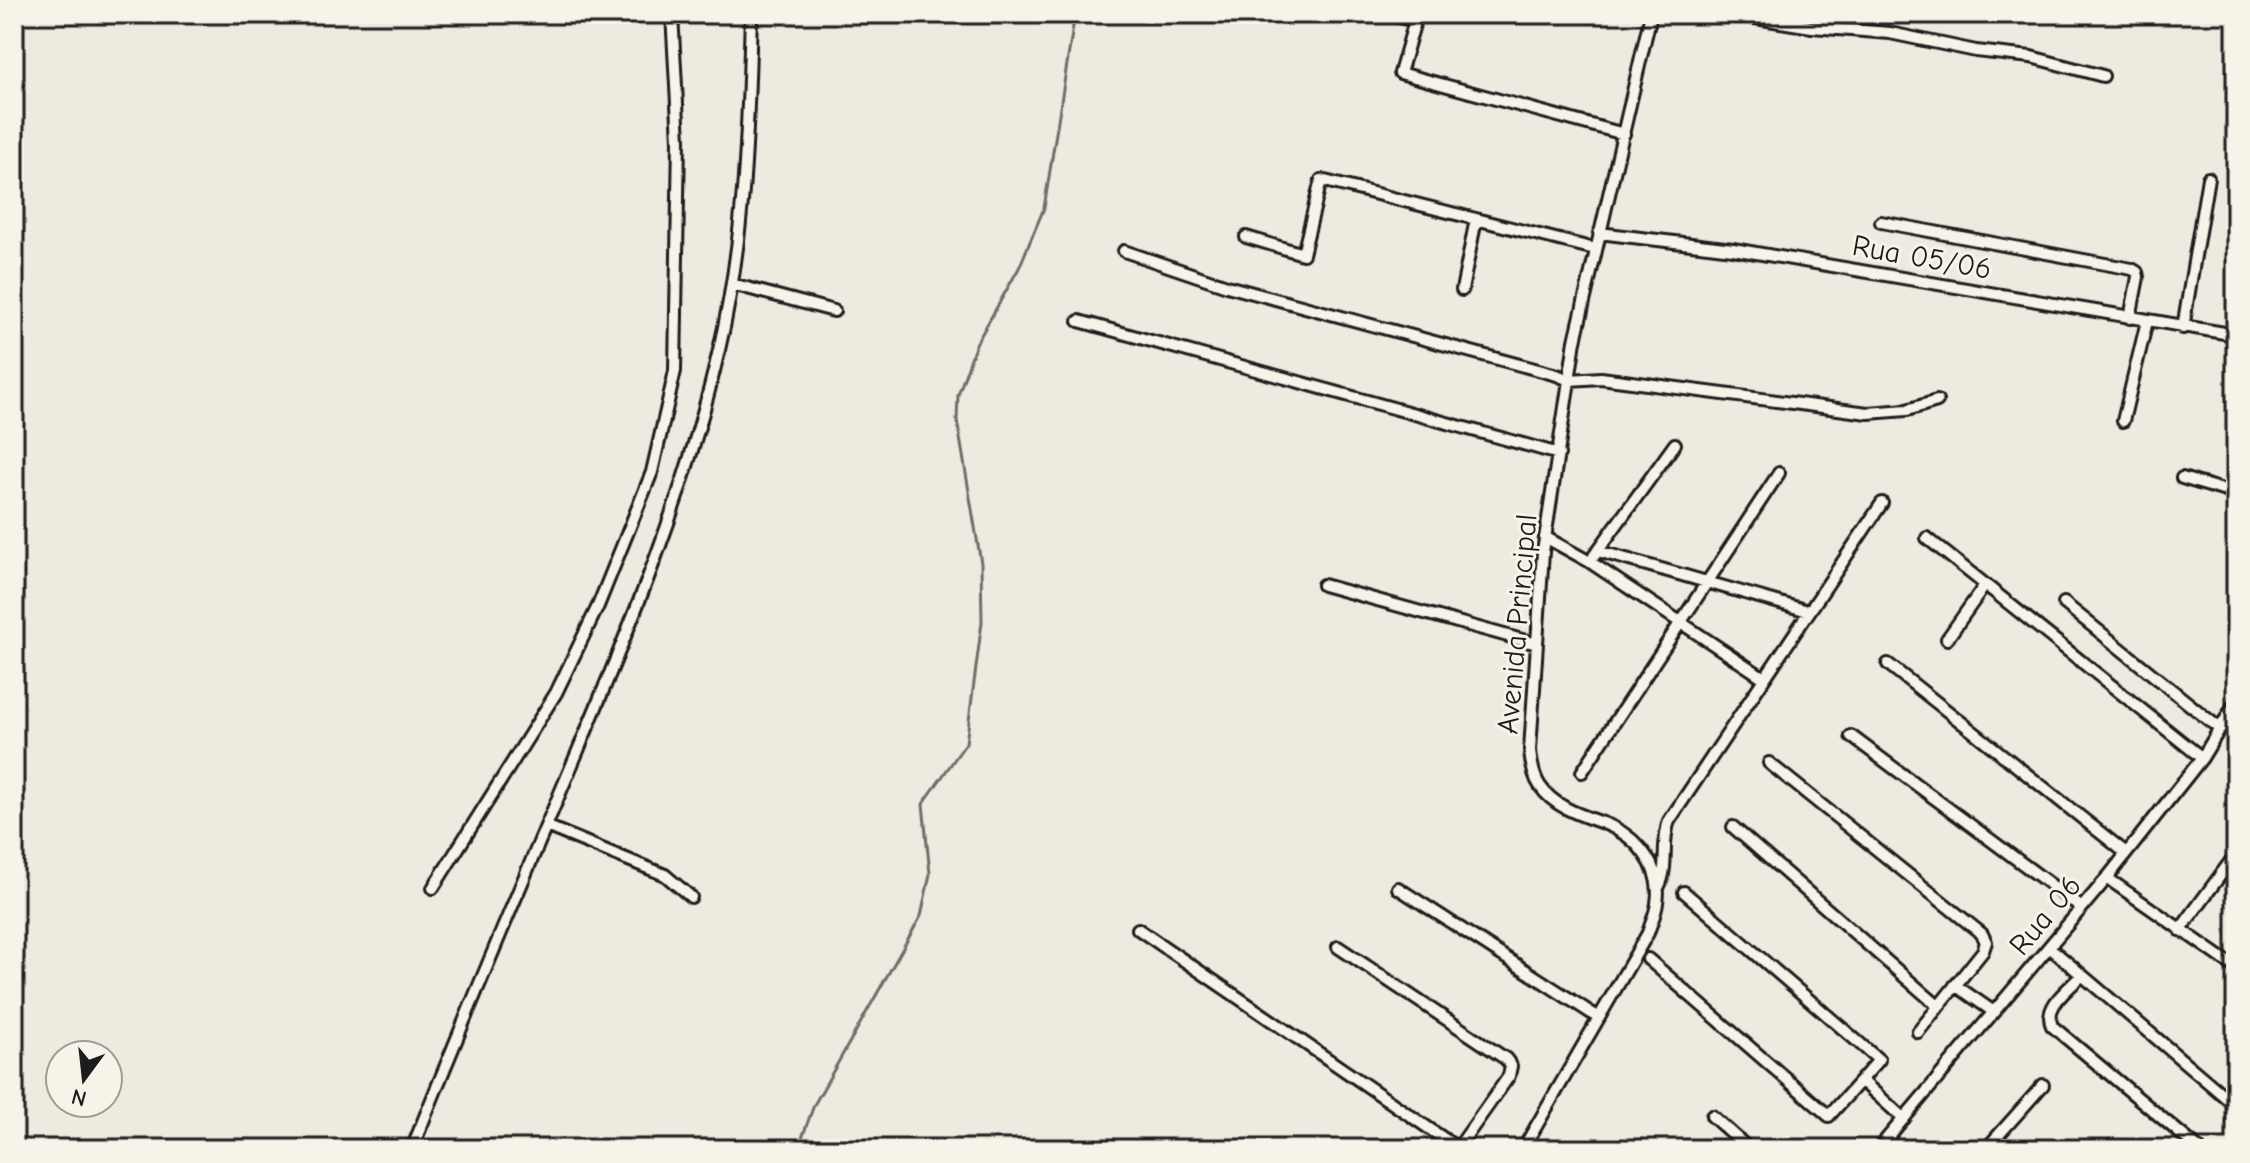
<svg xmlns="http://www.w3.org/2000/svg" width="2250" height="1163" font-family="'Comic Neue',sans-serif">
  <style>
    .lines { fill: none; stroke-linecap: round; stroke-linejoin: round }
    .stream { stroke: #6f6d69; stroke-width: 3 }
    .minor-casing { stroke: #1c1c1c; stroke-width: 16 }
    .minor { stroke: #f7f3e8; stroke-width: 10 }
    .labels { text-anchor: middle; stroke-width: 6; stroke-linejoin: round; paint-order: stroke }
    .street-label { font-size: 30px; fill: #1c1c1c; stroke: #f7f3e8 }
  </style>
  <rect width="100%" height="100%" fill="#eeeae0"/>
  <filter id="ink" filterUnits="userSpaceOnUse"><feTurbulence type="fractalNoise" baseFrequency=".0125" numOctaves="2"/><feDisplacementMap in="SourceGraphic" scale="16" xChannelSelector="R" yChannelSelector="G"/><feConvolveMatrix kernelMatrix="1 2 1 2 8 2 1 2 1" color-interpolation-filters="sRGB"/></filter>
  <g filter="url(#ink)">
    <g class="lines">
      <path class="stream" d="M798 1149 814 1105 921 916 930 874 923 804 966 743 982 622 981 563 957 420 958 395 976 344 1019 268 1044 208 1075 14"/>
      <defs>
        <path id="minor" d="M1387 14 1415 21 1400 73 1624 134
          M1730 14 1812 27 1890 33 1976 51 2031 57 2103 76
          M1881 222 2132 269 2137 272 2138 277 2130 318
          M1599 233 1733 249 2236 335
          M1246 237 1303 254 1321 180 1595 249
          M1124 251 1227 286 1557 375 1569 380 1601 378 1868 413 1907 410 1937 401
          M732 284 834 311
          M1462 290 1476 219
          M1079 321 1559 454
          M2183 328 2208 178
          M2123 421 2147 321
          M2182 478 2236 494
          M1545 537 1590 562 1764 678
          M1927 538 2202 758
          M1598 551 1808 611
          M1594 556 1675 444
          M1323 585 1537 644
          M2064 603 2220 729
          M1947 639 1985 585
          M1888 664 2126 853
          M1851 736 2082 908
          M1769 763 1982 934 1986 942 1983 951 1918 1032
          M1582 772 1779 473
          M546 826 665 875 691 897
          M1733 827 1938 1006
          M2107 878 2236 968
          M1659 886C1669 866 1661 842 1669 821L1882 503
          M433 888 556 693 598 606 652 472 675 371 679 140 672 14
          M1398 888 1599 1018
          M1138 929 1459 1149
          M2180 930 2236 854
          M1338 947 1506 1059 1511 1066 1509 1076 1458 1148
          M2049 947 2236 1106
          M1648 959 1829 1116 1879 1060 1684 892
          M2082 975C2069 989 2043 1006 2052 1026L2199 1149
          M1955 985 1994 1012
          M1861 1080 1904 1119
          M1712 1116 1749 1149
          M412 1149C465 1016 521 885 577 753 632 622 687 490 719 350 745 239 748 127 751 14
          M1523 1149 1648 933C1651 923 1656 913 1657 903 1663 867 1636 835 1603 823 1580 815 1554 807 1540 786 1533 776 1531 762 1530 750L1543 552 1575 341 1651 14
          M1878 1149 2107 878 2202 758 2236 702
          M1986 1149 2043 1085
          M2109 1149 2112 1146"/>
      </defs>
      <use href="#minor" class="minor-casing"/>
      <use href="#minor" class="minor"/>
    </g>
  </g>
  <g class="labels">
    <g class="street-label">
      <text transform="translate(1922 257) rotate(10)" y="10">Rua 05/06</text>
      <text transform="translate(1517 624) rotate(-85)" y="10">Avenida Principal</text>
      <text transform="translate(2045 915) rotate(-50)" y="10">Rua 06</text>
    </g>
  </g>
  <rect width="2250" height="1163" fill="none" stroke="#f7f3e8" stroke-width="48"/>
  <rect x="24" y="24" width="2202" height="1115" fill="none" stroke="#1c1c1c" stroke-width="3" filter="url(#ink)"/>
  <g transform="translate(84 1079) rotate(195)"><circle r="38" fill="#f7f3e8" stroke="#9f9d96" stroke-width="2"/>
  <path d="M0-6L14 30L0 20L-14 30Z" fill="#1c1c1c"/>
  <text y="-12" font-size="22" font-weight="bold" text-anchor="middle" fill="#1c1c1c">N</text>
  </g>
</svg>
